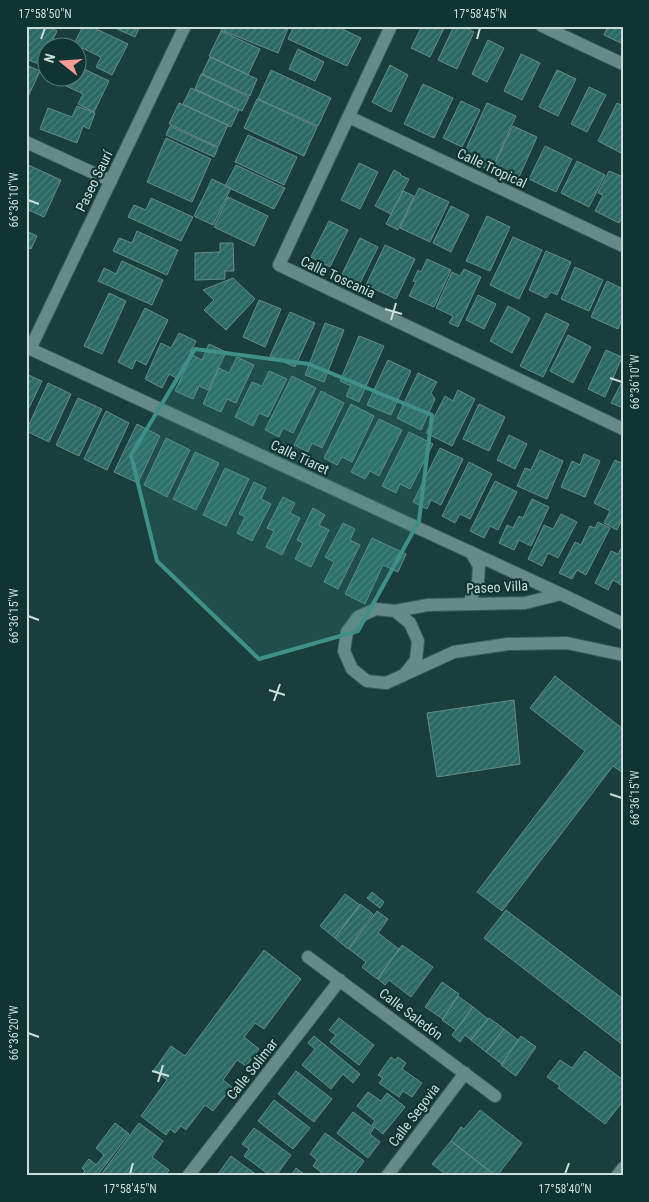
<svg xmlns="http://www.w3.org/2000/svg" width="649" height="1202" font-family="'Roboto Condensed',sans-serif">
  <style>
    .building { fill: url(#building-hatch); stroke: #668b88 }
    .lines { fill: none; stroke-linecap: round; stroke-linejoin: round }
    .street-casing { stroke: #3d5c5a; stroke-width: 14 }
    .street { stroke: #658a87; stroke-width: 12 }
    .marked { fill: #3e9089; fill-opacity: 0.2; stroke: #3e9089; stroke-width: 4; stroke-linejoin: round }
    .ticks { fill: none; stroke: #cadddb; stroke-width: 2 }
    .labels { text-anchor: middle; stroke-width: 4.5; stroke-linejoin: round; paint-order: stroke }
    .street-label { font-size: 14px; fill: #cadddb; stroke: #0f3431 }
    .neatline { fill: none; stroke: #cadddb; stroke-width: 2 }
    .ticks-label { font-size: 12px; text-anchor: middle; fill: #cadddb }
  </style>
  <defs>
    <pattern id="building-hatch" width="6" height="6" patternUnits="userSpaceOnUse" patternTransform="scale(1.25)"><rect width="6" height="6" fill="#2a6965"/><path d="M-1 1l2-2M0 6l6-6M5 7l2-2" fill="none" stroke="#487e7a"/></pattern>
  </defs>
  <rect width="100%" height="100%" fill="#1a3e3c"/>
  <path class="building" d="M26 26H47L57 31 49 48H48V51L41 65 26 59Z
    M83 26H90L128 44 112 75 96 67 101 57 74 44Z
    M118 26H140L135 37 117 29Z
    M222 26H283L288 28 278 53 221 30Z
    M294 26H336L361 38 347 66 288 39Z
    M422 26H445L430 57 411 48Z
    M454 26H463L474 32 457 69 438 60Z
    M608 26H623V39L621 43 604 35Z
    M221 31 260 49 248 75 209 56Z
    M488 40 504 48 487 82 472 74Z
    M298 49 324 62 315 81 289 69Z
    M521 54 540 63 522 100 504 91Z
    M210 57 257 79 250 96 202 74Z
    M26 65 40 71 26 101Z
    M390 65 408 75 391 112 372 102Z
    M78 66 109 81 94 112 78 104 83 94 56 81 58 78H78Z
    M271 70 331 98 318 126 258 99Z
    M557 70 576 79 558 116 539 107Z
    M201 74 249 97 242 111 195 89Z
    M423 84 453 98 434 138 404 124Z
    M589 87 606 95 587 132 571 124Z
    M191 88 239 110 231 127 183 104Z
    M257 99 317 127 304 156 244 128Z
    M461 101 480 110 462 147 443 138Z
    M179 103 228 125 218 147 169 124Z
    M487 103 516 116 491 171 462 158Z
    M617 103 623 106V154L598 141Z
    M77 106 95 113 89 129 83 126 77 143 40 129 48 108 72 117Z
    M170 126 218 148 214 157 166 135Z
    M513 126 537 137 519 177 494 165Z
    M248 135 297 157 284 185 235 162Z
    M166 138 211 159 192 202 147 182Z
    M545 146 572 159 556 192 529 179Z
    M577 161 605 175 589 207 561 193Z
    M359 163 378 172 360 209 341 200Z
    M26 164 61 180 44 217 26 209Z
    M236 165 285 188 274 209 225 186Z
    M394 170 401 174 400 175 409 179 391 214 375 206Z
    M609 171 623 177V216L619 223 595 211 603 195 598 193Z
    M212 179 231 188 213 225 194 216Z
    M419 188 449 202 430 242 400 228Z
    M403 191 414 196 398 230 386 224Z
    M228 197 268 216 254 246 214 227Z
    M151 198 193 217 181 241 128 217 134 205 146 210Z
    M451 206 469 215 451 252 433 243Z
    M487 216 510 227 490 271 466 261Z
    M329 221 348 230 330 267 311 257Z
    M26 231 37 236 31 249 26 247Z
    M137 231 178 250 167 275 113 251 119 238 132 243Z
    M513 237 542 250 519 299 490 285Z
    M360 238 378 247 360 283 342 274Z
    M220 243H233L234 271H225V279L195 280V253L220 252Z
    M385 245 415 259 396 299 366 285Z
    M546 251 571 262 557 295 551 292 546 298 529 290Z
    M427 259 451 270 434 307 409 296 416 282 413 281 418 270 421 272Z
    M122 261 163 280 152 305 98 281 104 268 116 274Z
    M575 267 603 280 589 311 561 299Z
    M464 269 481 277 458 327 449 323 453 316 436 308 452 272 460 276Z
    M233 278 255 299 226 330 204 310 214 300 203 290Z
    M607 281 623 289V317L618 329 591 317Z
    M109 293 126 301 102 354 84 346Z
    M478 295 496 304 484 329 466 320Z
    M259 300 281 309 265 347 243 337Z
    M508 306 530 318 512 353 490 341Z
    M145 308 168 320 146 365 136 360 132 369 118 362Z
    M290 312 315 323 295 367 270 356Z
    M546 313 569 324 543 377 520 366Z
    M325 323 344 330 324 382 305 375Z
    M179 333 196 341 178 379 169 374 162 388 145 379 161 343 171 348Z
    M568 335 591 347 573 383 550 371Z
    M359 336 384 346 359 402 346 396 351 386 340 381Z
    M209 344 226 352 208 390 199 386 193 399 175 391 192 355 202 360Z
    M606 350 622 357 605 397 588 389Z
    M237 357 254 365 236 403 227 399 221 412 203 404 219 368 229 373Z
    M388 360 411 371 391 415 367 405Z
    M269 371 287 379 268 417 259 413 253 426 235 417 252 382 262 386Z
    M418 373 437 382 431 393 435 399 421 430 397 418Z
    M26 374 42 381 26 414Z
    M292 376 316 388 293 433 283 428 279 437 265 430Z
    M623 380V408L611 403Z
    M48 383 71 394 49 442 26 431Z
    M458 390 475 399 452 446 426 433 445 396 453 401Z
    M321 391 344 403 322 448 312 443 308 452 294 445Z
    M78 398 102 409 79 456 56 445Z
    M351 404 374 416 352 462 342 457 337 465 324 458Z
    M479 404 505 417 489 451 463 439Z
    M106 411 129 423 107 470 84 459Z
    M379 419 402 430 379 476 370 471 365 479 351 472Z
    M137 424 160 436 138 483 114 472Z
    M409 432 433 444 410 489 400 484 396 493 382 486Z
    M509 435 527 444 515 469 497 460Z
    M166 438 190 450 167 497 144 485Z
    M440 448 463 459 441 505 431 500 427 509 413 502Z
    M540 450 563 461 547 499 517 486 525 468 531 470Z
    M195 452 219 463 196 510 173 499Z
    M584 454 600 461 585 497 561 487 572 461 580 465Z
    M615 460 623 464V517L617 530 604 523 610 511 594 503Z
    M469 462 492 474 470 519 460 514 455 523 442 516Z
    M225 468 249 479 226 526 203 515Z
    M495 481 517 492 498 530 490 526 484 538 470 531Z
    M254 482 266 488 261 499 271 504 252 541 237 533 245 517 239 514Z
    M283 497 295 503 290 513 300 518 282 555 266 547 274 531 267 528Z
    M532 499 549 507 531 546 519 540 514 550 499 543 507 525 513 528 519 516 523 518Z
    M313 508 325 515 319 525 329 530 311 567 295 559 303 543 297 540Z
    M561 514 577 522 558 558 548 553 542 566 528 559 544 525 553 529Z
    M598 522 610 528 586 575 577 570 572 579 559 573 575 542 581 545 590 526 595 528Z
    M343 523 355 529 350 540 360 545 338 589 324 582 334 562 325 557Z
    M372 538 406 554 398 572 383 565 365 604 345 594Z
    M623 545V586L613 580 608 590 595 583 611 551 618 554Z
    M555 676 623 729V773L613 766 502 911 477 892 585 751 530 708Z
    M514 700 520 764 437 777 427 713Z
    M372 892 384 902 380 908 367 898Z
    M345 894 360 905 335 938 320 926Z
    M360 904 373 914 348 949 335 938Z
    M506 910 623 999V1045L484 938Z
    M377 911 388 919 378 933 399 949 377 979 362 967 366 962 349 949Z
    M402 945 433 967 411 997 389 980 385 985 378 979Z
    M264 950 301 979 264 1029 255 1023 244 1037 259 1049 246 1066 237 1060 223 1080 232 1087 213 1111 205 1105 186 1130 181 1126 175 1133 170 1129 166 1135 141 1116 167 1080 154 1070 171 1046 185 1056Z
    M442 982 459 994 443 1019 425 1007Z
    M458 996 473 1007 456 1030 442 1020Z
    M473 1007 488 1019 471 1040 465 1035 460 1042 452 1035Z
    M339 1018 374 1045 359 1065 330 1042 336 1035 329 1030Z
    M489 1018 504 1029 486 1052 471 1040Z
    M504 1029 518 1040 502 1064 486 1052Z
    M314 1036 360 1074 353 1083 343 1074 331 1089 302 1065 315 1049 308 1043Z
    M521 1036 536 1047 516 1076 501 1065Z
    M585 1051 623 1080V1101L605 1124 558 1088 560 1086 547 1077 560 1060 572 1068Z
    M391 1057 395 1060 398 1057 406 1063 402 1069 422 1083 412 1097 403 1091 399 1097 379 1083 383 1078 378 1075Z
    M296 1071 332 1099 314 1122 278 1094Z
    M368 1092 381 1101 387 1093 405 1107 383 1134 372 1125 375 1121 357 1106Z
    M274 1100 310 1128 293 1149 258 1121Z
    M480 1110 522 1143 497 1176H496L451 1141 461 1127 464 1129Z
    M353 1112 374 1128 370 1134 380 1142 368 1158 337 1133Z
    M115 1123 129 1134 97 1176H81L85 1171 82 1168 89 1159 96 1165 104 1155 96 1148Z
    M139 1123 163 1141 152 1157 169 1170 165 1176H150L149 1175 148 1176H100Z
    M254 1128 291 1155 276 1176H271L244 1156 249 1149 242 1144Z
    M325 1133 364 1161 353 1176H326L313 1166 317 1160 310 1154Z
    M451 1141 496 1176H448L432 1164Z
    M231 1156 258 1176H221L218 1174Z
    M296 1168 307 1176H291Z"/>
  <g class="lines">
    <defs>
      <path id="street" d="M391 26 279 265 623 429
        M542 26 623 64
        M349 117 623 246
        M26 142 111 181
        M26 347 561 594
        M30 349 185 26
        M469 604 478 581 479 566 471 552
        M395 611 410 623 418 641 416 660 404 675 386 683 367 681 352 669 344 651 347 632 358 617 376 609 395 611 428 605 525 603 561 594 623 624
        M406 674 454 652 508 644 567 643 623 655
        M308 957 495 1096
        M188 1176 340 980
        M387 1176 465 1073
        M617 1176 623 1168"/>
    </defs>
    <use href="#street" class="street-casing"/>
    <use href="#street" class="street"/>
  </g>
  <path class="marked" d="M195 349 309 364 432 415 419 521 358 631 259 659 157 561 131 455Z"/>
  <path class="ticks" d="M41 39 45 28M477 39 480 28M28 200 39 204M385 309 402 314M391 320 396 303M610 378 622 382M28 616 39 620M269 690 285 695M274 701 280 684M610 794 622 798M28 1033 39 1037M152 1071 169 1076M158 1082 163 1065M130 1174 133 1163M565 1174 569 1163"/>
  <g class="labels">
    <g class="street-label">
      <text transform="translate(492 168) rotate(25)" y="5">Calle Tropical</text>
      <text transform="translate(94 181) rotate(-64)" y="5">Paseo Saurí</text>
      <text transform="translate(338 277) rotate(25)" y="5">Calle Toscania</text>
      <text transform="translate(300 457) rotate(25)" y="5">Calle Tiaret</text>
      <text transform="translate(497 587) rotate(-3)" y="5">Paseo Villa</text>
      <text transform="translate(411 1014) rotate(37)" y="5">Calle Saledón</text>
      <text transform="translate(252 1069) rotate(-52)" y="5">Calle Solimar</text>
      <text transform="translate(414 1115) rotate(-53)" y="5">Calle Segovia</text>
    </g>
  </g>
  <rect width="649" height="1202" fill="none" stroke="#0f3431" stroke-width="55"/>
  <g transform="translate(62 62) rotate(287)"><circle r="24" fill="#0f3431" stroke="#5a7875"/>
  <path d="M0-4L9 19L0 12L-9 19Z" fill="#f59c94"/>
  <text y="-8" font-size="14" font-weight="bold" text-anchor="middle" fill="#cadddb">N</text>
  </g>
  <rect x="28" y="28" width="594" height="1146" class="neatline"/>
  <g class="ticks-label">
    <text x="45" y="18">17°58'50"N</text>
    <text x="480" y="18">17°58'45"N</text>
    <text transform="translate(14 200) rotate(-90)" y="4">66°36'10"W</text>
    <text transform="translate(635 382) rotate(-90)" y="4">66°36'10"W</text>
    <text transform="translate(14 616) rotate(-90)" y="4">66°36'15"W</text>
    <text transform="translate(635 798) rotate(-90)" y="4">66°36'15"W</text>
    <text transform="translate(14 1033) rotate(-90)" y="4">66°36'20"W</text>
    <text x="130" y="1193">17°58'45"N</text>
    <text x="565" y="1193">17°58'40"N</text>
  </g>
</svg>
